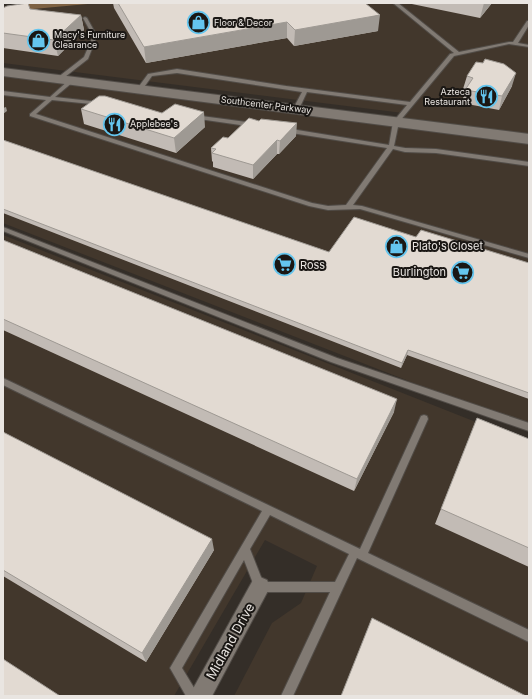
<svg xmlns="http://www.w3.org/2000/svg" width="532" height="699" font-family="Inter,sans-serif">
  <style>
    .built { fill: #42372c }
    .forest { fill: #7e6142 }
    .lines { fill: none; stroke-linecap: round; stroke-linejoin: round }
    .lane-casing { stroke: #514c47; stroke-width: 2 }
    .street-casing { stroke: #514c47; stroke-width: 2 }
    .secondary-casing { stroke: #514c47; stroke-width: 2 }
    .lane { fill: #817a73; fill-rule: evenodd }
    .street { fill: #817a73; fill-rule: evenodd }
    .secondary { fill: #817a73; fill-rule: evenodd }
    .wall { fill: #c2bbb5 }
    .shaded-wall { fill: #9e9993 }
    .building { fill: #e2dad2; stroke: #9e9993 }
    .labels { text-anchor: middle; stroke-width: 4; stroke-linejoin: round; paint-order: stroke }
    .far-poi-label { font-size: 9px; fill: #e9e5e1; stroke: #1a1714; text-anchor: start }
    .far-street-label { font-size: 9px; fill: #e9e5e1; stroke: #1a1714 }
    .poi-label { font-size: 11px; fill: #e9e5e1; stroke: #1a1714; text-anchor: start }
    .near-street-label { font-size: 13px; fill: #e9e5e1; stroke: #1a1714 }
  </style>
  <rect width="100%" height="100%" fill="#342e28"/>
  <path class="built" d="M99 3H529V428L3 223V72L396 122 403 113 3 63V5L12 11Z
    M3 235 529 443V696H234L272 623 301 603 317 566 265 540 174 696H3Z"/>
  <path class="forest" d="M27 3H99L12 11Z"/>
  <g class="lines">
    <defs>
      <path id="lane" d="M393 3H398L459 52 509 42H513L527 21H529V25L518 43 529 45V47L509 44 454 56 399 122 394 146 405 148 436 149 529 162V166L436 153 405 152 393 149 353 205 362 206 529 254V258L360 209 328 210 309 206 30 116V114L46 100 3 95V91L50 97 69 80H73V82L55 97 99 102 101 103V105L52 100 36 114 312 203 328 206 346 205 387 148 285 132 282 130 285 128 389 145 393 122 407 105 307 92 299 109 296 111 293 109 302 92 177 73 152 76 142 90 137 89 148 74 177 69 286 86 410 102 450 54 454 53Z
        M85 17 87 18 97 36 88 59 61 80H57V78L84 57 93 36 83 18Z
        M194 115 254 123 257 125 254 127 192 118V116Z
        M3 227 337 358 529 423V431L331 362 3 231Z
        M3 378 360 549 421 416 424 415 427 416 428 419 368 553 529 630V642L357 558 293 696H281L330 592H260L256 591 244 560 182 668 199 696H186L170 668 262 511 3 385ZM270 515 349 554 335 582H263L250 549Z"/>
      <path id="street" d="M260 577 267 580 270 587 212 696H189L253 580Z"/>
      <path id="secondary" d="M3 68 529 134V144L3 76Z"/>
    </defs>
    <use href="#lane" class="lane-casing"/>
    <use href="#street" class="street-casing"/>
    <use href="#secondary" class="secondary-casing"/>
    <use href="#lane" class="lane"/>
    <use href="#street" class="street"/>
    <use href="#secondary" class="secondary"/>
  </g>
  <path class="wall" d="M113 3H365L378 31 294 46 287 38 146 63 114 8Z
    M407 3H492L480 18Z
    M3 8 30 9 81 15 84 30 58 56 3 48Z
    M467 76 512 86 499 110 462 103 465 90 463 89Z
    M81 109 205 127 176 153 84 124Z
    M296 136 279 154H277L253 179 213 167V162L212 161 211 148 228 138Z
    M3 140 329 252 416 237 529 263V399L407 355 401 368 3 213Z
    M3 240 394 412 354 491 3 330Z
    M477 418 529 439V567L435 524Z
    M3 432 214 550 146 662 3 576Z"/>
  <path class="shaded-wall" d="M484 3H492L480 18Z
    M81 15 84 30 58 56 54 40Z
    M380 15 378 31 294 46 295 30Z
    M287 22V38L146 63 144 47Z
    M516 73 512 86 499 110 502 96Z
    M6 107 7 111 3 114V108Z
    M204 112 205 127 176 153 174 138Z
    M297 123 296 136 279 154 280 141Z
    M277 140V154L253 179V165Z
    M408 350 407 355 401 368 402 363Z
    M397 399 394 412 354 491 357 479Z
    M212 539 214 550 146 662 142 653Z"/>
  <path class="building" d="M28 3 30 9 81 15 54 40 3 33V8L7 6Z
    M118 3H365L380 15 295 30 287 22 144 47Z
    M485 59 504 64 516 73 502 96 465 90 473 78 467 76 476 62 483 63Z
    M99 96H105L162 113 175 104 204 112 174 138 81 109Z
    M249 118 259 121 261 119 297 123 280 141 277 140 253 165 212 153 216 149 211 148 223 137 228 138Z
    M3 140 329 252 354 217 416 237 421 230 529 263V393L408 350 402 363 3 209Z
    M3 240 397 399 357 479 3 319Z
    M477 418 529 439V548L441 509Z
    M3 432 212 539 142 653 3 570Z
    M372 618 526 696H341Z
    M3 659 60 696H3Z"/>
  <defs>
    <symbol id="shop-ring" viewBox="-11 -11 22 22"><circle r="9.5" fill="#1a1714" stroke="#64c5ee" stroke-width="1.5"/><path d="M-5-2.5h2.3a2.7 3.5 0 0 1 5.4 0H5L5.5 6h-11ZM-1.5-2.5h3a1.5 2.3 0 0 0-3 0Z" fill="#64c5ee"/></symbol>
    <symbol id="restaurant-ring" viewBox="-11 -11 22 22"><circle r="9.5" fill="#1a1714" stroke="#64c5ee" stroke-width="1.5"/><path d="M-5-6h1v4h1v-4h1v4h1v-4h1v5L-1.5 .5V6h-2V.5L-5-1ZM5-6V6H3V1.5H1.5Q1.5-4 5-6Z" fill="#64c5ee"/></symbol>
    <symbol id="supermarket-ring" viewBox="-11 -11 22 22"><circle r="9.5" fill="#1a1714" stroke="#64c5ee" stroke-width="1.5"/><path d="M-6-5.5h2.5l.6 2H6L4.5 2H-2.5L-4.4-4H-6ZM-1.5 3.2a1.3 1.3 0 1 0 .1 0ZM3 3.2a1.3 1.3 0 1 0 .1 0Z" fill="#64c5ee"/></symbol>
  </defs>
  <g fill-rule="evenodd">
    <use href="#shop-ring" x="186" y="10" width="25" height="25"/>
    <use href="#shop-ring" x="26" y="28" width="25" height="25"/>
    <use href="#restaurant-ring" x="474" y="84" width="25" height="25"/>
    <use href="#restaurant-ring" x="102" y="112" width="25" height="25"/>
    <use href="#shop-ring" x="384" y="234" width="25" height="25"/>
    <use href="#supermarket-ring" x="272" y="252" width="25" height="25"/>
    <use href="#supermarket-ring" x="450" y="260" width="25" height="25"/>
  </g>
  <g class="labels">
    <g class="far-poi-label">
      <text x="214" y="26">Floor &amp; Decor</text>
      <text x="54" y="38">Macy's Furniture<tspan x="54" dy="10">Clearance</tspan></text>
      <text x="470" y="95" text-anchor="end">Azteca<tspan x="470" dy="10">Restaurant</tspan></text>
      <text x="130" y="127">Applebee's</text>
    </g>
    <g class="far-street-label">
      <text transform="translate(266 105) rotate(7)" y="3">Southcenter Parkway</text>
    </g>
    <g class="poi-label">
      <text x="412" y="250">Plato's Closet</text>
      <text x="300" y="269">Ross</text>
      <text x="446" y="276" text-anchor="end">Burlington</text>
    </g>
    <g class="near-street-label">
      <text transform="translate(230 641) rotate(-61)" y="5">Midland Drive</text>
    </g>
  </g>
  <rect width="532" height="699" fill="none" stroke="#e9e5e1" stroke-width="8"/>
</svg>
